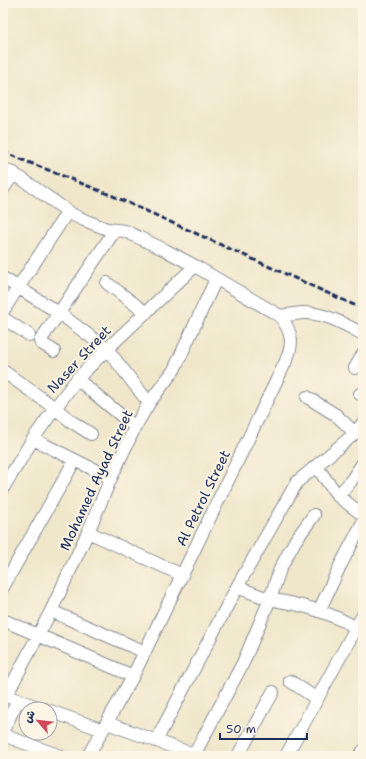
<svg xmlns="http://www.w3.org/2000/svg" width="366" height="759" font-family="'Shantell Sans','Playpen Sans Arabic',sans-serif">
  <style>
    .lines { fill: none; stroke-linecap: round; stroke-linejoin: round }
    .minor-casing { stroke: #868b94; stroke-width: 14 }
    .minor { stroke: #fff; stroke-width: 12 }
    .rail { stroke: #1b2f5e; stroke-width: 3; stroke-dasharray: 6 3; stroke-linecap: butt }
    .labels { text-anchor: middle; stroke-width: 4; stroke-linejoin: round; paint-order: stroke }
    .street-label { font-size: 14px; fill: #1b2f5e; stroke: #fcf5e5 }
  </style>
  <rect width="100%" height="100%" fill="#fcf5e5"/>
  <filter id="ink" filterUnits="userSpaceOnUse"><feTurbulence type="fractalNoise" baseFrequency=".025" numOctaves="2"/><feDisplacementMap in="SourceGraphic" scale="8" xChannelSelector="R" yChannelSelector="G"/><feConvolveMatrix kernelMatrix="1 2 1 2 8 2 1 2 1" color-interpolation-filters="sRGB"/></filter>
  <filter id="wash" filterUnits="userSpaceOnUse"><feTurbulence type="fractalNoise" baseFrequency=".012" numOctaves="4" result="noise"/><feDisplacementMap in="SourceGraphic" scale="16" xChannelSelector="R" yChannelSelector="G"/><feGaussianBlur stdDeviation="0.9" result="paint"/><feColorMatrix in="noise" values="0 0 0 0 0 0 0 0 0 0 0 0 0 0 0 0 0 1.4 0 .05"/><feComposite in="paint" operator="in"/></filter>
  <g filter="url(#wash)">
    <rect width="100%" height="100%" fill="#f0e7cb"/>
  </g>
  <g filter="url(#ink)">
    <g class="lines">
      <defs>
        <path id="minor" d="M3 168 22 179 73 215 84 220 107 229 125 231 165 250 195 266 280 316C293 333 294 344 285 363L133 676 88 756
          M3 189 14 173
          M3 278 59 313 107 349 149 403
          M107 283 146 313
          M3 311 68 211
          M280 316C287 315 295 314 302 313 324 312 344 324 363 334
          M3 318 29 335
          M54 351 41 343 40 341 115 230
          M355 368 363 354
          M3 371 55 408 72 422 91 434
          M77 379 135 427
          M360 394 363 395
          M307 397 336 415 355 433
          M33 439 111 478
          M316 466 338 496 363 515
          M3 488 33 439 55 408 77 379 107 349 195 266
          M338 496 351 481 363 463
          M88 532 182 575
          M3 587 75 460
          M237 587C248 591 259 596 270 599 278 601 286 602 294 604 318 609 343 619 363 632
          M51 611 145 652
          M319 611 340 566 363 522
          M3 620 133 676
          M290 681 317 699
          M3 695 44 709
          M6 696 51 611 88 532 111 478 135 427 149 403 174 370 216 279
          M50 711 103 730
          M107 723 198 756
          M3 730 18 700
          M3 735 60 756
          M156 741 237 587 297 482 353 435 363 423
          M194 755 243 663 270 599 280 569 295 541 314 515
          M238 756 273 692
          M286 756 363 615
          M360 756 363 751"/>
      </defs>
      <use href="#minor" class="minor-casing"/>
      <use href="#minor" class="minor"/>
      <path class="rail" d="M3 152 113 196 363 309"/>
    </g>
  </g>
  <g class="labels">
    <g class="street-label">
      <text transform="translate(79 359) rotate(-47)" y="5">Naser Street</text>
      <text transform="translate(96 480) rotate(-65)" y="5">Mohamed Ayad Street</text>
      <text transform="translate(203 498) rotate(-64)" y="5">Al Petrol Street</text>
    </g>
  </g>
  <rect width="366" height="759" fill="none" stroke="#fcf5e5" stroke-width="16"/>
  <g transform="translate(38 721) rotate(298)"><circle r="19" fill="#fcf5e5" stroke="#a2a6af"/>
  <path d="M0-3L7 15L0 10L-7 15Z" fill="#d1495b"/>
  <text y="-6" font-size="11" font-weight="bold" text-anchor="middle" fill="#1b2f5e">ش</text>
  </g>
  <path d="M220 733v6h87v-6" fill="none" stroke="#1b2f5e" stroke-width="2"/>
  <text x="226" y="733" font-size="12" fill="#1b2f5e" stroke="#fcf5e5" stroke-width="3" paint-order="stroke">50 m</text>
</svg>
